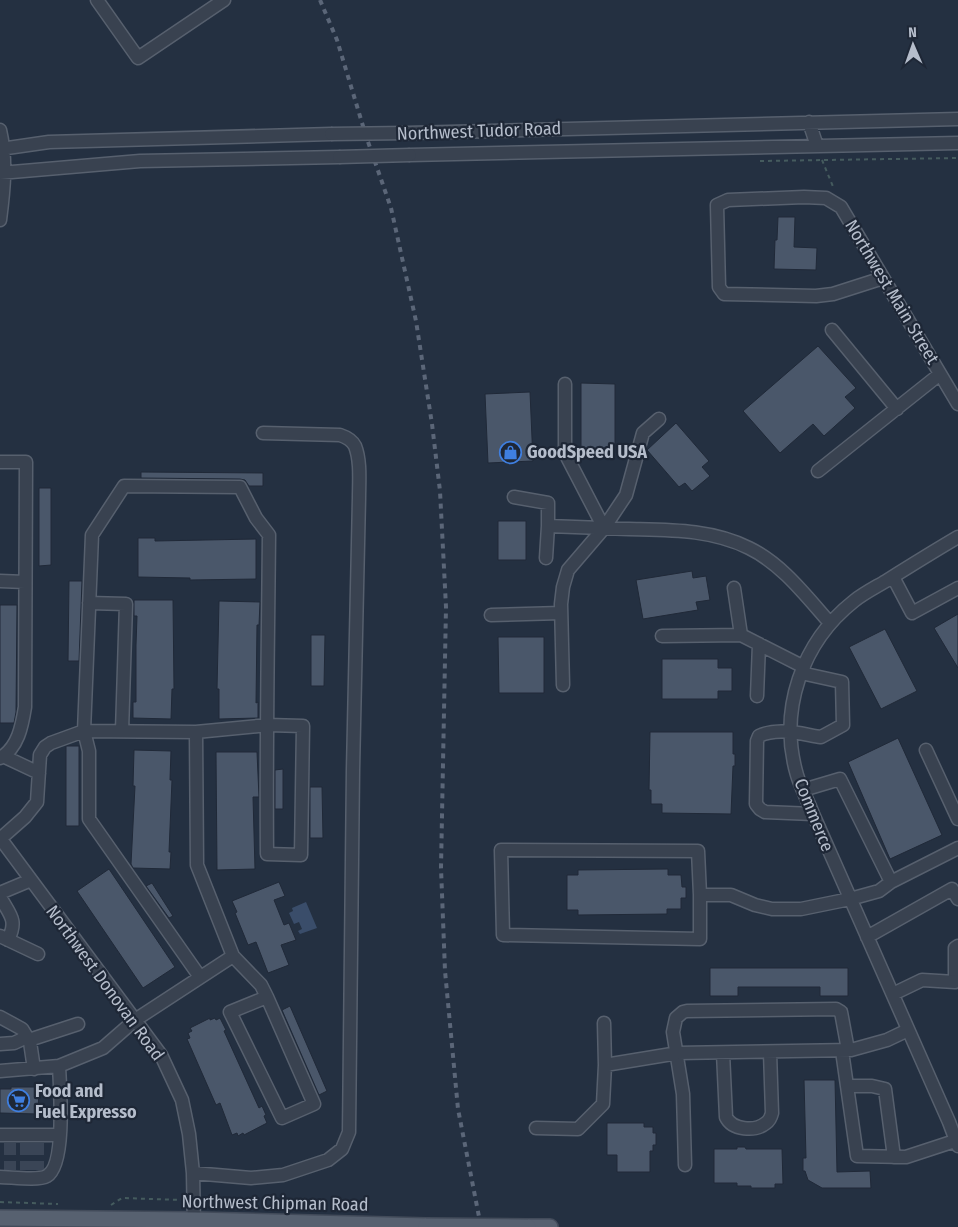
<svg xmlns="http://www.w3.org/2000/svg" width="958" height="1227" font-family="'Fira Sans Condensed',sans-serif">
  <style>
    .water { fill: #3a4d6a }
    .building { fill: #4a576a; stroke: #202938 }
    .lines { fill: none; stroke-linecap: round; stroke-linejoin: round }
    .minor-tunnel { stroke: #3a4556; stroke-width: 12; stroke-dasharray: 12 6; stroke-linecap: butt }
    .minor-casing { stroke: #57606e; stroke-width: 15 }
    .major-casing { stroke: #424b5a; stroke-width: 18 }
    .path { stroke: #455b5e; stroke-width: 2; stroke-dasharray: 4 4; stroke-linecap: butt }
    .minor { stroke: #394250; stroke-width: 12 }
    .major { stroke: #576170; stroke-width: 15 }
    .rail { stroke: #5b6678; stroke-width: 4; stroke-dasharray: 5 5; stroke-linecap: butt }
    .minor-bridge-casing { stroke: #57606e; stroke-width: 15; stroke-linecap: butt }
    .major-bridge-casing { stroke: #424b5a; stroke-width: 18; stroke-linecap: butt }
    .minor-bridge { stroke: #394250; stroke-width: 12 }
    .major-bridge { stroke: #576170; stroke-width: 15 }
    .labels { text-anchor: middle; stroke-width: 4.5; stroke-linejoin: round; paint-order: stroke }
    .street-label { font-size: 18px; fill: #b5bdcb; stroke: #1e2736 }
    .poi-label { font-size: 18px; font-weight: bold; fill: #b5bdcb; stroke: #1e2736; text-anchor: start }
  </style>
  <rect width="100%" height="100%" fill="#243041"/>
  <path class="water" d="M306 902 317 928 300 934 298 931 302 929 299 922 294 924 289 913 293 911 292 908Z"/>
  <path class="building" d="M778 217H795L794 247 817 248 816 270 774 269 775 240H777Z
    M818 346 856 388 845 397 855 408 824 436 813 424 780 453 743 411Z
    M581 383 615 384V453H603L604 456H592V453H581Z
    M530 392 533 461 488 463 485 394Z
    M676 423 709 461 702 467 710 476 692 491 685 483 679 487 647 450Z
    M141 472 263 473V486H249L245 480 240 479 141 478Z
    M39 488H51V565L39 566Z
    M498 521H526V560H498Z
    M138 538H155V541L256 539V579L190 580V578L138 577Z
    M692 571 693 578 706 576 710 600 696 602 698 610 643 619 636 580Z
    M69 581H82L79 661H68Z
    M134 600H173L174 689H172L171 719 133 718V702H136V645L137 616H134Z
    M219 601 260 602 259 625H257L256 703 258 702V718L219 719V689H217Z
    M0 605H17L16 712 14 723H0Z
    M958 614V668L934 628Z
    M885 629 917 691 881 709 849 647Z
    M311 635H325L324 686H311Z
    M498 637H544V693H499Z
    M662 659H718V668H732V691H718V699H662Z
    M650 732H733V754H735V766H733L731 814 662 813V804H651V790H649Z
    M898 738 942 835 890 859 848 762Z
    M66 746H79V826H66Z
    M134 750 171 751 170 780H172L169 852H171L170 869 133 868 131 864 135 786H133Z
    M216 752H257L259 797H253L255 869 217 870Z
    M283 769V809H275V770Z
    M310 787H322L323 838H310Z
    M109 869 175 967 143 988 77 891Z
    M668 869V875H681L682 887H686V898H681V909H667V914L578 915V910H567V875H578V870Z
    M279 882 285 896 274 900 284 925 289 923 296 940 281 945 289 965 268 973 256 942 248 945 235 913 237 912 232 901Z
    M152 883 173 916 169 918 146 886Z
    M710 968H848V996H820V987H738V996H710Z
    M290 1006 327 1091 319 1095 282 1010Z
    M210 1018V1020L215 1018 216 1020 220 1018 226 1030 224 1031 259 1108 262 1106 266 1115 264 1116 267 1123 244 1135 243 1133 238 1136 237 1133 232 1135 220 1103 216 1105 187 1039 190 1038 188 1033 192 1031 190 1028Z
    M804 1080H835L837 1172 870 1171 871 1188H822L808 1180 805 1171H803V1158H806Z
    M11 1087H39L38 1114 0 1113V1089H11Z
    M607 1123H644V1127H653V1133H656V1145H653V1151H650V1172H617V1155H607Z
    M737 1147H745L746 1149H782L783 1184H775V1188H751V1186H737V1183H714V1149H737Z"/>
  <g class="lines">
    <path class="minor-tunnel" d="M10 1143V1170
      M26 1143V1170
      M38 1143V1170"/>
    <defs>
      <path id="minor" d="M97 0 138 58 224 0
        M809 122 817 146
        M0 130C7 160 4 189 0 220
        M408 133 958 119
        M0 149 49 142 331 134
        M410 155 958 143
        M0 173 140 161 339 157
        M883 278 833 294 816 296 724 294 719 287 717 205 728 200 804 197 826 198 841 207 958 404
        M832 330 897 409
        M565 384V453L604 528
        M0 462H26L25 707C22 726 18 748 0 758
        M818 471 940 374
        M514 497 548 503V526
        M958 537C934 551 910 566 886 581 876 587 864 593 854 601 802 642 778 710 797 775 801 788 808 801 813 814L949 1122 958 1146
        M546 558 548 526C575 527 602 528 629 529 669 530 711 529 749 548 782 564 806 596 830 623
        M893 577 912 613 958 588
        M0 581 25 582
        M734 588 741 635
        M89 603 126 604 122 731
        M491 615 561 613
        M662 636 741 635 804 667
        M801 673 842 682 843 725 821 737C801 734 778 727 759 736L757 741 756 804 760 809 765 812 813 814
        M563 685 561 604 563 587 568 570 604 528 626 495 643 433 659 419
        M757 696 759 644
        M196 732 268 725 303 726 301 855 267 854C266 748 268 641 269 535L256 518 240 487 124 486 92 535 84 731 89 751V819L200 977
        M926 750 958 819
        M3 756 39 773
        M0 838 161 1055 182 1100 189 1134 193 1173 194 1227
        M891 882 958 848
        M0 893 31 880
        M700 895V939L503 935 501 850 698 851 700 895H731L755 905 772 909H801L850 899 879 891 891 882 840 779 803 790
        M0 897C10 915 18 920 8 940
        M0 936 38 954
        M867 937 952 889 958 899
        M233 956 261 985 267 997 314 1104 282 1118 230 1012 267 997
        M893 994 922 980 955 982V948L958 946
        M0 1017 22 1029 30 1042 34 1069
        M29 1040 78 1024
        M0 1044 14 1043 27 1037
        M842 1051 857 1156 906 1157 958 1140
        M723 1053 726 1117C732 1130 755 1132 766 1123 769 1121 771 1117 772 1113L770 1052
        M605 1065 678 1053 851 1050 887 1040 908 1030
        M0 1071 59 1066 103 1048 135 1020 233 956 197 865 196 732 84 731 51 743 45 747 40 755 37 802 25 817 0 839
        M847 1086H872L885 1089 894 1157
        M536 1128 578 1129 603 1104 605 1065 604 1023
        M0 1135H60
        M685 1165 683 1094 673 1032 676 1018 683 1012 687 1011 836 1009 841 1012 848 1050
        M193 1173 251 1178 283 1175 328 1160 342 1149 349 1132 353 770 359 498C359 482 361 461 355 446 352 440 346 437 340 435L263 433
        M0 1177C11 1177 38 1181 47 1176 66 1165 60 1087 59 1066"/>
      <path id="major" d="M0 1218 195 1220 426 1226
        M528 1227H550"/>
    </defs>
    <use href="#minor" class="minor-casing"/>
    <use href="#major" class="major-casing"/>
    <path class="path" d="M822 160 834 189
      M760 161 958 158
      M0 1202 58 1204
      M111 1205 122 1198 182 1200"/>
    <use href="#minor" class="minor"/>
    <use href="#major" class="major"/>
    <path class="rail" d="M320 0 337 40 366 136 391 208 416 321 432 424 440 491 446 607 441 868 445 971 458 1109 481 1227"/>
    <defs>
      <path id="minor-bridge" d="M331 134 408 133
        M339 157 410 155"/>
      <path id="major-bridge" d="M426 1226 528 1227"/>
    </defs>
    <use href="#minor-bridge" class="minor-bridge-casing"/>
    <use href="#major-bridge" class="major-bridge-casing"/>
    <use href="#minor-bridge" class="minor-bridge"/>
    <use href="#major-bridge" class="major-bridge"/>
  </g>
  <defs>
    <symbol id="shop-ring" viewBox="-11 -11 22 22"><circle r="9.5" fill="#1e2736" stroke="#3f7fe0" stroke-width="1.5"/><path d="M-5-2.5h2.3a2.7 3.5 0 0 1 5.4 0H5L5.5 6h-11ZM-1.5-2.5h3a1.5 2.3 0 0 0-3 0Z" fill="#3f7fe0"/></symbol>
    <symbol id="supermarket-ring" viewBox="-11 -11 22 22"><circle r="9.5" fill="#1e2736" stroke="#3f7fe0" stroke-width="1.5"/><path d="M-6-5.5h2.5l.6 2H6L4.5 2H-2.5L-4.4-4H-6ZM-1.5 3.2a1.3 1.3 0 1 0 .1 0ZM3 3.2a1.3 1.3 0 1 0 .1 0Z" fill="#3f7fe0"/></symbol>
  </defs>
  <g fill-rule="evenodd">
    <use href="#shop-ring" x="498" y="440" width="25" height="25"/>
    <use href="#supermarket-ring" x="6" y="1088" width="25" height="25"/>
  </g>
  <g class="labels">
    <g class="street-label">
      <text transform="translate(479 131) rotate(-2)" y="6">Northwest Tudor Road</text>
      <text transform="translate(892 292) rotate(59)" y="6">Northwest Main Street</text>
      <text transform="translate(814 815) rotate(68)" y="6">Commerce</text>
      <text transform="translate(105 983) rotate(54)" y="6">Northwest Donovan Road</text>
      <text transform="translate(275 1203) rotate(1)" y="6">Northwest Chipman Road</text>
    </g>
    <g class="poi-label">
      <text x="527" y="458">GoodSpeed USA</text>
      <text x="35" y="1097">Food and<tspan x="35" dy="21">Fuel Expresso</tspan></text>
    </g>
  </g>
  <g transform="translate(913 45) rotate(358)" stroke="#1e2736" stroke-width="4" paint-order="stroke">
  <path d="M0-4L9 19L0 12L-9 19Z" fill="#b5bdcb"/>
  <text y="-8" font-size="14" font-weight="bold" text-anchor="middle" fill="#b5bdcb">N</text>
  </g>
</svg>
